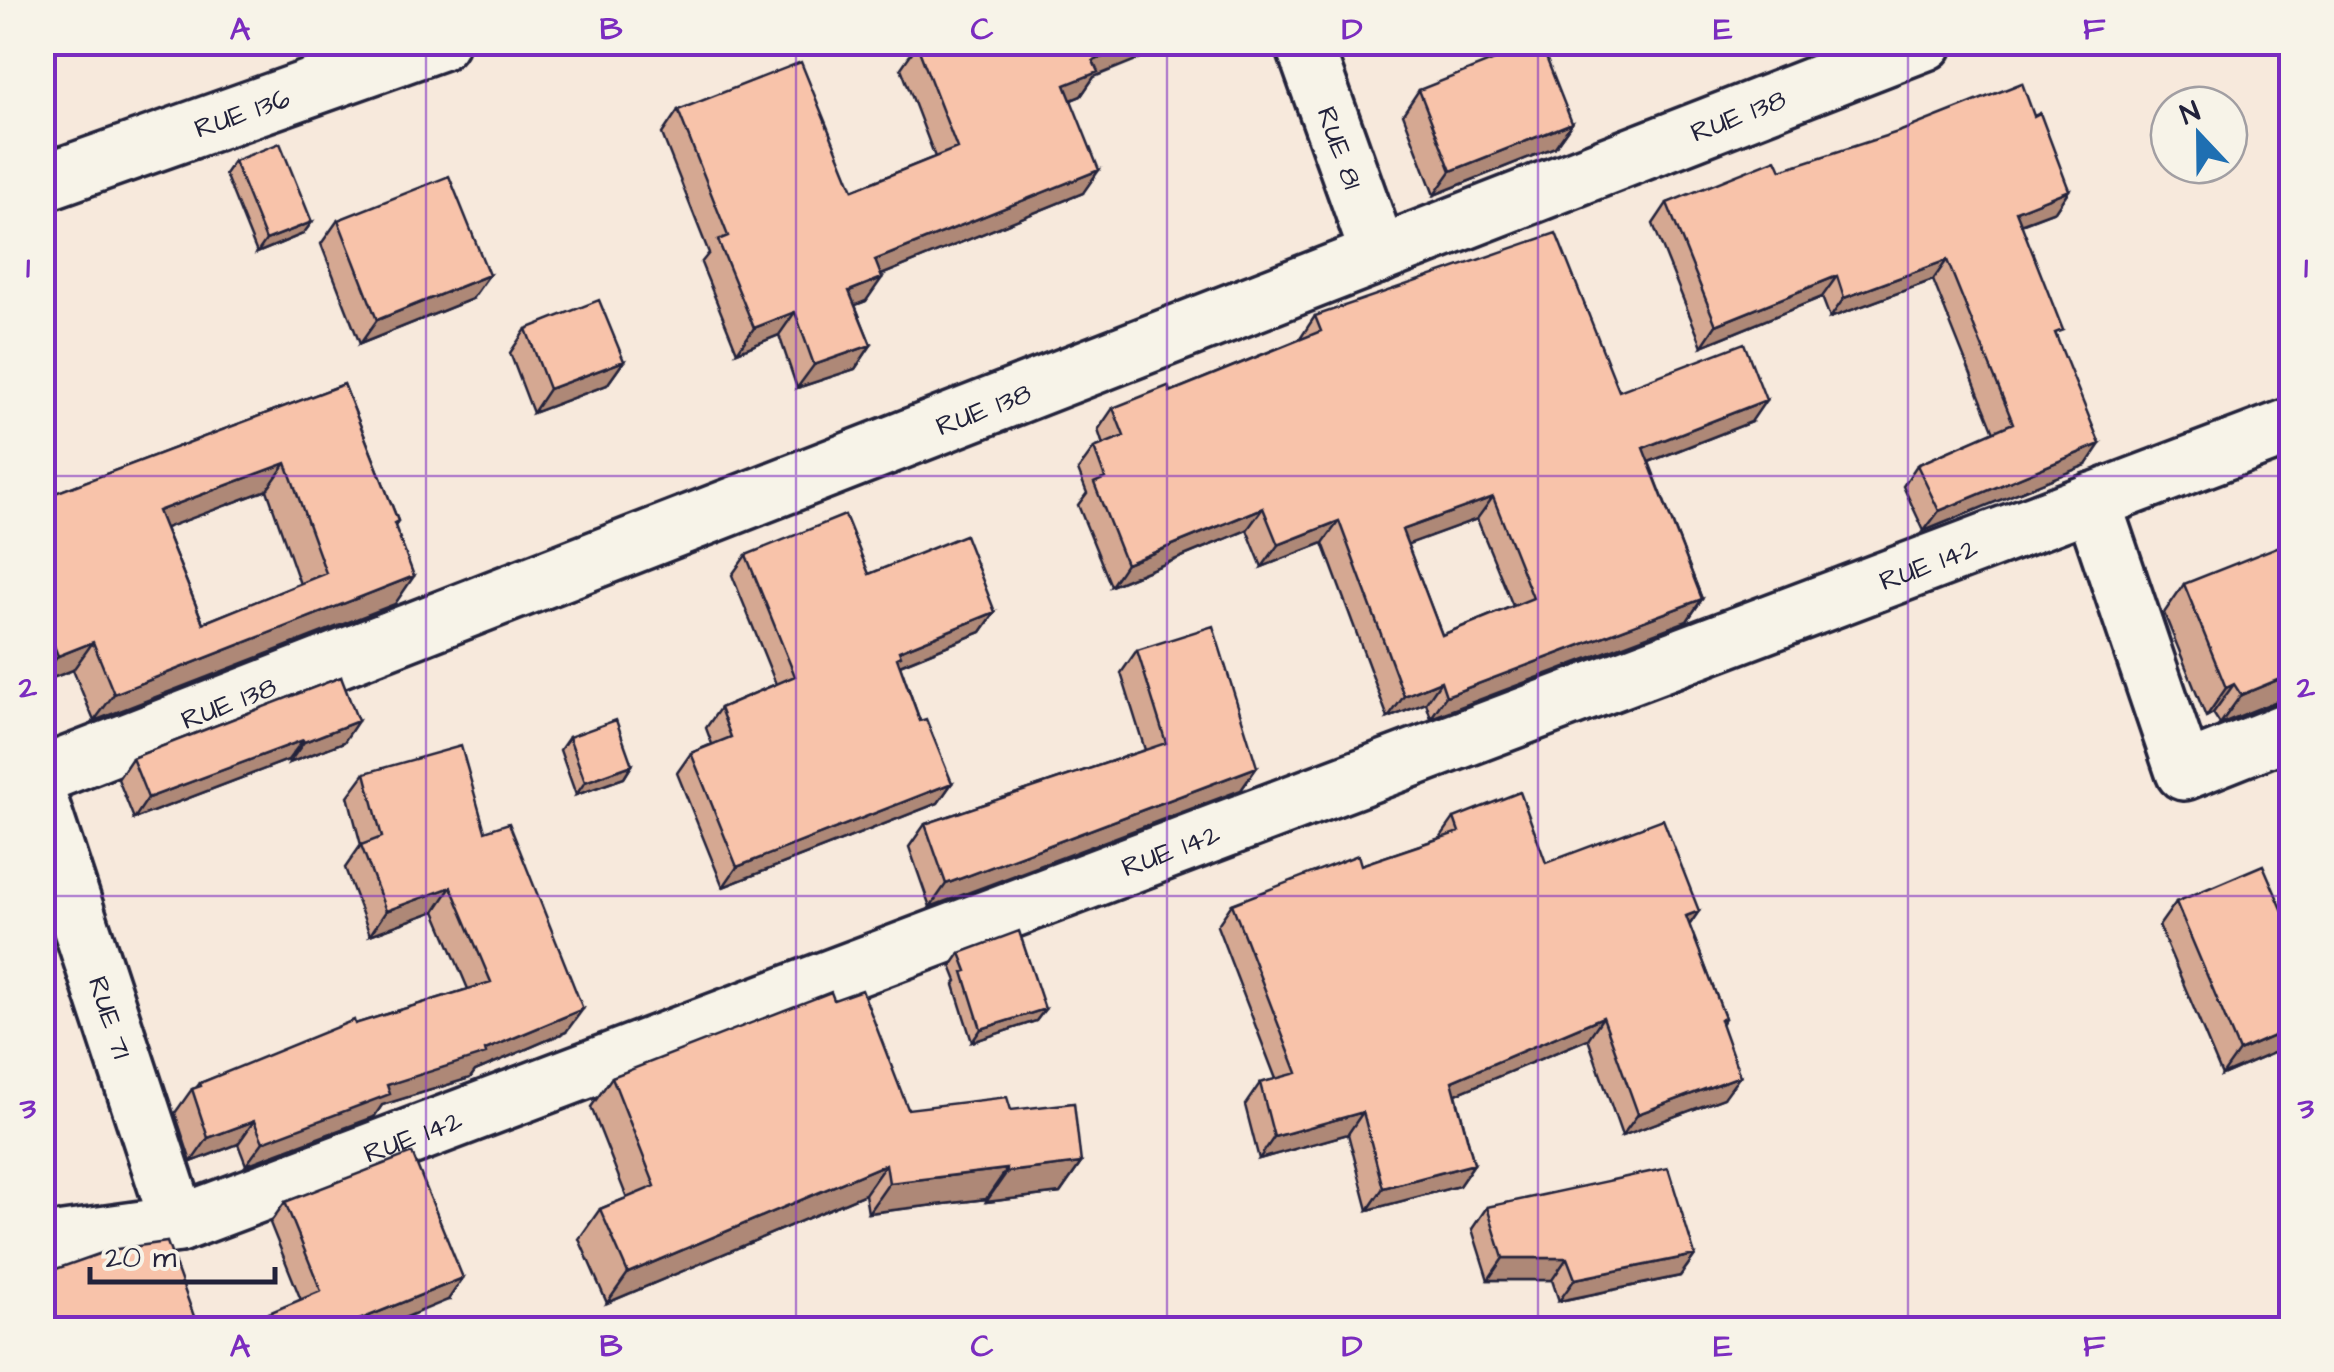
<svg xmlns="http://www.w3.org/2000/svg" width="2334" height="1372" font-family="'Architects Daughter',sans-serif">
  <style>
    .lines { fill: none; stroke-linecap: round; stroke-linejoin: round }
    .minor-casing { stroke: #22223b; stroke-width: 62 }
    .minor { stroke: #f7f3e8; stroke-width: 55 }
    .wall { fill: #d5a892; stroke: #22223b; stroke-width: 2.5; fill-rule: evenodd }
    .shaded-wall { fill: #ae8877; stroke: #22223b; stroke-width: 2.5 }
    .building { fill: #f8c3aa; stroke: #22223b; stroke-width: 2.5; fill-rule: evenodd }
    .grid { fill: none; stroke: #7b2cbf; stroke-width: 2.5; stroke-opacity: 0.55 }
    .labels { text-anchor: middle; stroke-width: 8; stroke-linejoin: round; paint-order: stroke }
    .street-label { font-size: 28px; fill: #22223b; stroke: #f7f3e8 }
    .neatline { fill: none; stroke: #7b2cbf; stroke-width: 4 }
    .grid-label { font-size: 32px; text-anchor: middle; font-weight: bold; fill: #7b2cbf }
  </style>
  <rect width="100%" height="100%" fill="#f7e9dc"/>
  <filter id="ink" filterUnits="userSpaceOnUse"><feTurbulence type="fractalNoise" baseFrequency=".01" numOctaves="2"/><feDisplacementMap in="SourceGraphic" scale="20" xChannelSelector="R" yChannelSelector="G"/><feConvolveMatrix kernelMatrix="1 2 1 2 8 2 1 2 1" color-interpolation-filters="sRGB"/></filter>
  <g filter="url(#ink)">
    <g class="lines">
      <defs>
        <g id="minor">
          <path id="s1" d="M1303 42 1379 255"/>
          <path id="s2" d="M42 183 440 42"/>
          <path d="M2092 501 2184 772 2292 729"/>
          <path id="s3" d="M42 775 1925 42"/>
          <path id="s4" d="M42 808 179 1224"/>
          <path id="s5" d="M42 1243 179 1224 2292 426"/>
        </g>
      </defs>
      <use href="#minor" class="minor-casing"/>
      <use href="#minor" class="minor"/>
    </g>
    <path class="wall" d="M917 45 1094 77 1081 96 1071 100 1083 193 881 275 866 301 855 305 871 345 855 369 797 388 779 335 737 352 701 263 709 253 662 134 678 110 853 190 935 157 901 68Z
      M1419 90 1572 123 1555 147 1434 195 1403 114Z
      M2034 116 2069 190 2055 211 2021 224 2057 338 2086 465 1924 531 1903 486 1917 465 1994 432 1933 280 1830 318 1822 297 1702 346 1653 224 1667 203 1781 170Z
      M234 161 312 222 303 234 257 253 225 174Z
      M338 220 472 299 360 344 321 244Z
      M1315 316 1751 422 1649 462 1702 599 1687 621 1431 718 1426 703 1388 718 1323 543 1262 567 1247 530 1111 586 1078 505 1087 493 1078 470 1094 448 1103 445 1098 430 1113 408 1170 392 1300 339ZM1477 519 1513 606 1442 635 1407 544Z
      M526 329 624 361 607 385 533 413 510 353Z
      M344 384 398 521 395 526V604L94 721 73 670 42 682V498ZM267 490 300 584 203 623 165 528Z
      M746 555 869 574 995 612 981 632 900 665 920 721 952 783 938 803 723 887 677 773 691 753 712 744 706 728 720 708 776 684 732 575Z
      M2184 584 2292 695 2220 724 2213 713 2206 717 2164 613Z
      M1137 650 1257 767 1241 790 930 907 909 847 925 824 1145 750 1121 673Z
      M341 677 344 742 289 763 288 760 134 819 118 779 132 758Z
      M569 737 632 765 624 778 576 795 560 750Z
      M365 773 485 831 566 1032 475 1071 470 1078 382 1105 374 1117 246 1165 238 1144 191 1162 175 1113 192 1089 196 1088 200 1083 355 1024 468 989 435 911 370 935 345 868 361 845 348 796Z
      M1454 818 1546 863 1699 911 1689 925 1725 1018 1721 1024 1724 1098 1622 1136 1588 1039 1456 1094 1474 1164 1459 1186 1368 1210 1348 1134 1259 1159 1245 1105 1260 1083 1276 1079 1217 926 1232 904 1361 865 1440 838Z
      M2176 902 2292 1045 2222 1075 2159 926Z
      M960 953 1045 1009 1036 1021 972 1042 954 985 957 981 951 966Z
      M834 1000 908 1109 1011 1110 1081 1163 1060 1193 986 1202V1199L868 1213 865 1194 607 1303 579 1239 600 1209 627 1198 591 1107 612 1077Z
      M285 1202 448 1300H301L270 1223Z
      M1487 1207 1695 1255 1680 1276 1559 1301 1552 1280H1488L1472 1229Z
      M257 1318 262 1330H249Z"/>
    <path class="shaded-wall" d="M1138 42H1180L1094 77 1081 96 1049 109 1065 85 1093 61Z
      M1572 123 1555 147 1434 195 1451 171Z
      M1099 170 1083 193 859 284 875 260Z
      M2069 190 2055 211 2001 231 2016 211Z
      M312 222 303 234 257 253 266 240Z
      M1947 260 1933 280 1830 318 1844 298Z
      M489 275 472 299 360 344 377 320Z
      M1837 276 1822 297 1702 346 1716 325Z
      M882 278 866 301 833 314 849 291Z
      M795 312 779 335 737 352 754 328Z
      M871 345 855 369 797 388 814 365Z
      M624 361 607 385 533 413 549 389Z
      M1766 400 1751 422 1628 470 1643 448Z
      M2100 444 2086 465 1924 531 1939 511Z
      M286 463 267 490 139 538 158 511Z
      M1493 497 1477 519 1387 552 1402 530Z
      M1263 508 1247 530 1111 586 1126 564Z
      M1339 521 1323 543 1262 567 1278 545Z
      M414 576 395 604 94 721 114 694Z
      M1702 599 1687 621 1431 718 1446 696Z
      M995 612 981 632 892 668 899 651Z
      M93 642 73 670 42 682V678L58 656Z
      M2292 674V695L2220 724 2241 695Z
      M1441 681 1426 703 1388 718 1404 696Z
      M2234 684 2213 713 2206 717 2226 688Z
      M358 721 344 742 289 763 304 742Z
      M303 740 288 760 134 819 148 798Z
      M632 765 624 778 576 795 585 782Z
      M1257 767 1241 790 930 907 946 884Z
      M952 783 938 803 723 887 737 867Z
      M451 887 435 911 370 935 386 911Z
      M1699 911 1684 933 1686 916Z
      M583 1009 566 1032 475 1071 470 1078 382 1105 374 1117 246 1165 263 1142 387 1085 485 1050Z
      M1045 1009 1036 1021 972 1042 981 1029Z
      M1603 1017 1588 1039 1437 1102 1452 1081Z
      M2292 1028V1045L2222 1075 2239 1051Z
      M1740 1076 1724 1098 1622 1136 1638 1114Z
      M1363 1112 1348 1134 1259 1159 1274 1137Z
      M254 1121 238 1144 191 1162 208 1138Z
      M1081 1163 1060 1193 986 1202 1007 1172Z
      M886 1164 865 1194 607 1303 628 1273Z
      M1474 1164 1459 1186 1368 1210 1383 1188Z
      M1007 1169 986 1199 868 1213 889 1183Z
      M1695 1255 1680 1276 1559 1301 1575 1279Z
      M1503 1258H1567L1552 1280H1488Z
      M463 1278 448 1300 375 1330H349L354 1322Z"/>
    <path class="building" d="M922 42H1138L1093 61 1098 72 1065 85 1099 170 875 260 882 278 849 291 871 345 814 365 795 312 754 328 718 240 728 236 678 110 801 62 853 190 957 148 917 45Z
      M1540 42 1572 123 1451 171 1419 90Z
      M2022 83 2034 116 2040 113 2069 190 2016 211 2063 330 2055 333 2100 444 1939 511 1917 465 2013 423 1947 260 1844 298 1837 276 1716 325 1667 203 1776 159 1781 170 1901 131Z
      M280 143 312 222 266 240 234 161Z
      M449 176 489 275 377 320 338 220Z
      M1556 233 1619 391 1744 343 1766 400 1643 448 1702 599 1446 696 1441 681 1404 696 1339 521 1278 545 1263 508 1126 564 1094 483 1105 478 1094 448 1124 436 1113 408 1168 386 1170 392 1321 331 1315 316ZM1493 497 1533 598 1442 635 1402 530Z
      M599 300 624 361 549 389 526 329Z
      M344 384 398 521 394 523 414 576 114 694 93 642 58 656 42 614V498ZM286 463 326 573 203 623 158 511Z
      M845 515 869 574 965 535 995 612 899 651 901 656 897 658 920 721 926 719 952 783 737 867 691 753 731 737 720 708 795 676 746 555Z
      M2292 541V674L2241 695 2234 684 2226 688 2184 584Z
      M1213 626 1257 767 946 884 925 824 1166 743 1137 650Z
      M341 677 358 721 304 742 303 740 148 798 132 758Z
      M616 720 632 765 585 782 569 737Z
      M461 746 485 831 509 823 583 1009 485 1050 486 1054 387 1085 390 1094 263 1142 254 1121 208 1138 192 1089 201 1086 200 1083 354 1020 355 1024 491 982 451 887 386 911 361 845 382 837 365 773Z
      M1520 792 1546 863 1663 819 1699 911 1686 916 1725 1018 1720 1020 1740 1076 1638 1114 1603 1017 1452 1081 1474 1164 1383 1188 1363 1112 1274 1137 1260 1083 1297 1073 1232 904 1358 855 1361 865 1459 832 1454 818Z
      M2263 865 2292 932V1028L2239 1051 2176 902Z
      M1019 931 1045 1009 981 1029 963 972 967 971 960 953Z
      M862 990 908 1109 1007 1097 1011 1110 1074 1103 1081 1163 1007 1172V1169L889 1183 886 1164 628 1273 600 1209 655 1186 612 1077 831 992 834 1000Z
      M412 1153 463 1278 354 1322 357 1330H262L257 1318 321 1291 285 1202Z
      M1668 1168 1695 1255 1575 1279 1567 1258H1503L1487 1207Z
      M167 1242 199 1330H42V1274L110 1250Z"/>
  </g>
  <path class="grid" d="M426 42V1330M796 42V1330M1167 42V1330M1538 42V1330M1908 42V1330M42 476H2292M42 896H2292"/>
  <g class="labels">
    <g class="street-label">
      <text dy="10" stroke="none"><textPath href="#s2" startOffset="212">RUE 136</textPath></text>
      <text dy="10" stroke="none"><textPath href="#s3" startOffset="1820">RUE 138</textPath></text>
      <text dy="10" stroke="none"><textPath href="#s1" startOffset="112">RUE 81</textPath></text>
      <text dy="10" stroke="none"><textPath href="#s3" startOffset="1010">RUE 138</textPath></text>
      <text dy="10" stroke="none"><textPath href="#s5" startOffset="2008">RUE 142</textPath></text>
      <text dy="10" stroke="none"><textPath href="#s3" startOffset="200">RUE 138</textPath></text>
      <text dy="10" stroke="none"><textPath href="#s5" startOffset="1198">RUE 142</textPath></text>
      <text dy="10" stroke="none"><textPath href="#s4" startOffset="220">RUE 71</textPath></text>
      <text dy="10" stroke="none"><textPath href="#s5" startOffset="388">RUE 142</textPath></text>
    </g>
  </g>
  <rect width="2334" height="1372" fill="none" stroke="#f7f3e8" stroke-width="110"/>
  <g transform="translate(2199 135) rotate(338)"><circle r="48" fill="#f7f3e8" stroke="#a29fa3" stroke-width="2.5"/>
  <path d="M0-8L18 38L0 25L-18 38Z" fill="#1f6fb2"/>
  <text y="-15" font-size="28" font-weight="bold" text-anchor="middle" fill="#22223b">N</text>
  </g>
  <path d="M90 1267v15h185v-15" fill="none" stroke="#22223b" stroke-width="5"/>
  <text x="105" y="1267" font-size="30" fill="#22223b" stroke="#f7f3e8" stroke-width="8" paint-order="stroke">20 m</text>
  <rect x="55" y="55" width="2224" height="1262" class="neatline"/>
  <g class="grid-label">
    <text x="240" y="39">A</text>
    <text x="611" y="39">B</text>
    <text x="982" y="39">C</text>
    <text x="1352" y="39">D</text>
    <text x="1723" y="39">E</text>
    <text x="2094" y="39">F</text>
    <text x="28" y="277">1</text>
    <text x="2306" y="277">1</text>
    <text x="28" y="697">2</text>
    <text x="2306" y="697">2</text>
    <text x="28" y="1118">3</text>
    <text x="2306" y="1118">3</text>
    <text x="240" y="1356">A</text>
    <text x="611" y="1356">B</text>
    <text x="982" y="1356">C</text>
    <text x="1352" y="1356">D</text>
    <text x="1723" y="1356">E</text>
    <text x="2094" y="1356">F</text>
  </g>
</svg>
